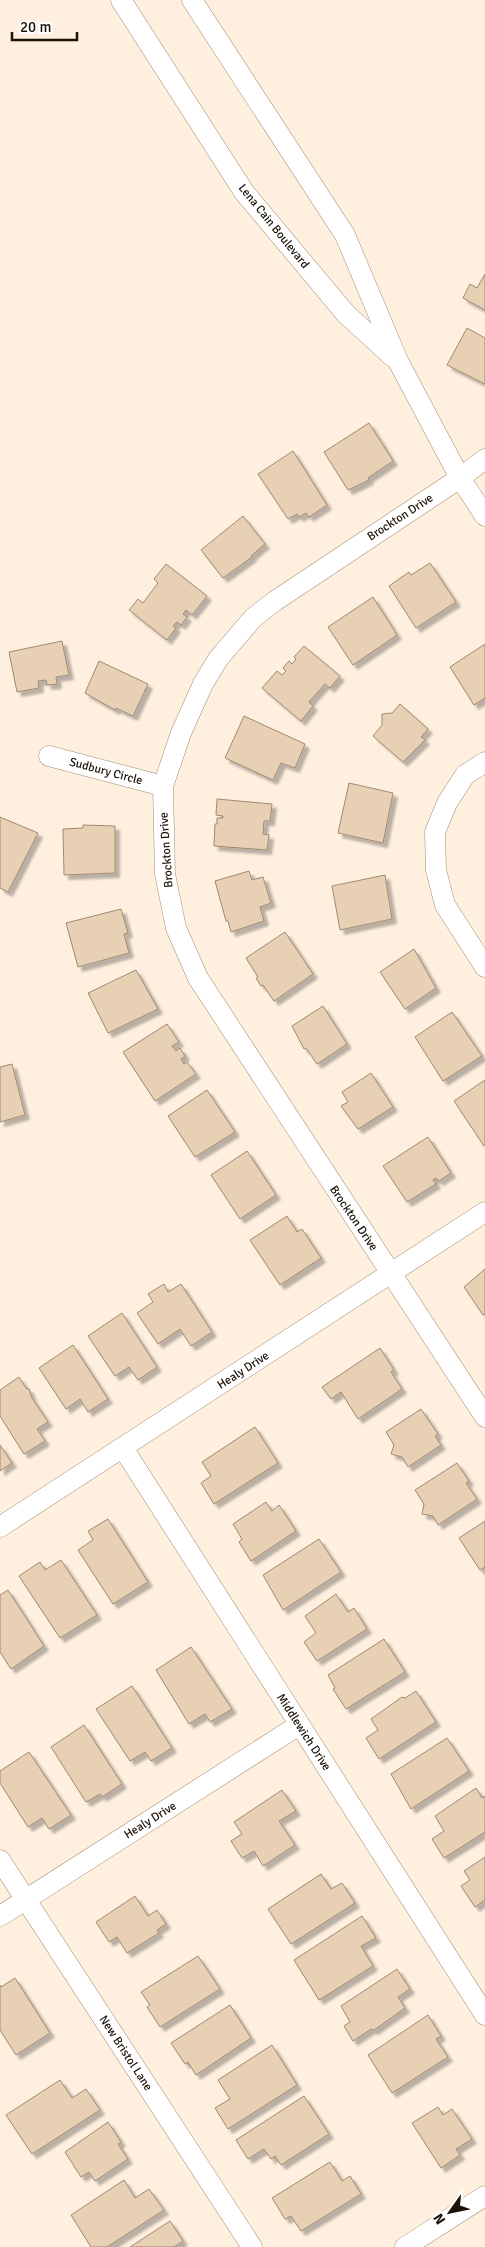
<svg xmlns="http://www.w3.org/2000/svg" width="485" height="2247" font-family="Signika,sans-serif">
  <style>
    .building { fill: #e8d0b5; stroke: #a08971; filter: url(#shadow) }
    .lines { fill: none; stroke-linecap: round; stroke-linejoin: round }
    .minor-casing { stroke: #a38c73; stroke-width: 21 }
    .minor { stroke: #fff; stroke-width: 20 }
    .labels { text-anchor: middle; stroke-width: 5; stroke-linejoin: round; paint-order: stroke }
    .street-label { font-size: 12px; fill: #1b1209; stroke: #fff }
  </style>
  <defs>
    <filter id="shadow"><feDropShadow dx="4.5" dy="4.5" stdDeviation="1" flood-color="#0004"/></filter>
  </defs>
  <rect width="100%" height="100%" fill="#feefdf"/>
  <path class="building" d="M485 274V310L463 298 470 284 477 288Z
    M467 328 485 338V384L447 365Z
    M369 423 393 461 368 478 369 480 348 490 324 452Z
    M293 451 327 505 309 517 306 513 299 517 297 514 288 519 258 474Z
    M243 516 265 544 251 556 252 557 223 578 201 550Z
    M430 563 456 602 416 628 389 586 409 572 411 575Z
    M166 564 207 596 192 615 186 610 183 614 187 617 181 625 177 622 173 626 176 628 167 640 129 610 138 599 143 603 158 583 154 579Z
    M373 597 397 635 353 665 328 627Z
    M62 641 69 675 56 677 57 684 47 685 46 680 38 681 39 688 17 692 9 652Z
    M485 644V698L474 705 450 667Z
    M304 646 340 676 330 688 325 684 309 702 313 706 301 721 262 688 277 671 282 675 286 671 283 668 289 661 292 664 296 659 294 657Z
    M99 661 148 684 133 716 116 708 115 710 85 693Z
    M400 704 428 729 421 737 425 740 403 762 373 736 382 725V714L392 713Z
    M244 716 305 744 295 768 281 763 273 780 225 758Z
    M349 783 393 793 383 843 338 833Z
    M217 799 272 804 270 821H264L263 834 269 835 267 850 214 846 215 824H217V818H223V816L216 815Z
    M0 817 38 833 8 892 0 888Z
    M83 825 115 826V873L64 875 63 829 83 828Z
    M249 871 252 880 263 877 271 903 260 907 264 921 231 932 228 921H226L215 881Z
    M385 875 392 919 340 930 332 886Z
    M121 909 128 933 124 934 129 953 78 967 66 923Z
    M285 932 313 974 274 1001 263 985 261 986 256 978 258 977 246 958Z
    M414 949 436 988 405 1009 380 972Z
    M136 970 158 1009 108 1033 88 993Z
    M323 1006 347 1044 317 1064 306 1048 304 1049 292 1026Z
    M452 1012 482 1056 443 1081 415 1037Z
    M167 1024 179 1042 172 1046 176 1051 180 1048 185 1056 181 1059 184 1064 187 1062 196 1074 155 1101 123 1052Z
    M12 1064 25 1115 0 1122V1067Z
    M371 1073 393 1107 358 1129 341 1106 348 1102 342 1092Z
    M485 1080V1145L484 1146 454 1101Z
    M207 1090 235 1132 195 1157 168 1116Z
    M428 1137 451 1173 439 1181 436 1178 433 1180 436 1184 407 1202 383 1166Z
    M247 1151 276 1195 240 1219 211 1175Z
    M287 1216 297 1232 302 1229 321 1258 280 1285 250 1240Z
    M485 1269V1314L483 1315 464 1287Z
    M164 1284 168 1292 181 1284 212 1332 191 1346 180 1329 158 1344 137 1313 153 1302 148 1294Z
    M122 1313 157 1367 138 1380 129 1367 115 1376 88 1336Z
    M73 1345 108 1399 88 1412 80 1399 66 1409 39 1368Z
    M380 1348 394 1370 391 1372 402 1389 358 1419 341 1392 331 1399 322 1387Z
    M19 1377 26 1388 29 1389 32 1398 48 1422 37 1429 45 1441 24 1454 0 1416V1390Z
    M421 1409 438 1434 435 1436 441 1445 408 1467 402 1457 391 1454 394 1445 386 1432Z
    M255 1427 278 1463 214 1504 201 1483 211 1476 202 1462Z
    M0 1445 12 1463 0 1471Z
    M457 1463 469 1481 466 1483 477 1499 438 1525 433 1516 422 1514 424 1504 415 1490Z
    M266 1502 272 1511 279 1505 296 1531 251 1561 239 1542 242 1539 233 1524Z
    M108 1519 148 1582 113 1604 78 1550 93 1540 88 1531Z
    M485 1521V1567L480 1570 459 1538Z
    M319 1539 341 1572 283 1610 263 1575Z
    M61 1560 97 1615 60 1638 19 1576 40 1562 45 1570Z
    M8 1590 44 1646 11 1669 0 1652V1595Z
    M336 1594 348 1612 354 1608 367 1629 317 1661 304 1642 316 1633 305 1616Z
    M384 1639 405 1672 346 1709 333 1689 335 1688 328 1675Z
    M191 1647 232 1709 210 1722 205 1714 189 1724 156 1670Z
    M132 1686 172 1748 151 1761 145 1752 130 1761 96 1709Z
    M416 1691 436 1722 379 1759 366 1738 378 1730 371 1719 402 1697 405 1698Z
    M84 1725 122 1784 102 1797 100 1794 86 1802 51 1747Z
    M447 1738 469 1771 411 1809 391 1774Z
    M29 1752 71 1815 49 1829 42 1818 28 1827 0 1783V1771Z
    M476 1788 482 1798 485 1796V1832L444 1858 432 1839 444 1831 435 1816Z
    M282 1790 296 1811 279 1821 295 1845 263 1866 254 1851 242 1858 231 1841 242 1834 234 1822Z
    M485 1857V1900L475 1907 461 1886 470 1880 464 1871Z
    M321 1874 331 1889 342 1883 355 1903 291 1944 268 1909Z
    M135 1896 148 1916 157 1910 166 1924 157 1930 159 1933 127 1953 117 1937 109 1942 96 1922Z
    M362 1916 376 1938 361 1946 373 1966 319 2000 294 1960Z
    M198 1956 220 1989 160 2027 147 2007 150 2005 141 1992Z
    M397 1969 410 1989 398 1997 405 2008 374 2030 371 2029 353 2041 344 2026 350 2022 341 2006Z
    M15 1978 50 2033 16 2055 0 2030V1985L1 1987Z
    M230 2005 251 2038 196 2075 188 2062 185 2064 171 2043Z
    M428 2015 441 2036 436 2039 448 2057 392 2093 368 2055Z
    M272 2045 297 2085 228 2129 215 2108 230 2099 218 2080Z
    M60 2080 72 2098 86 2089 100 2110 32 2154 6 2115Z
    M304 2096 329 2134 281 2165 275 2156 271 2159 264 2149 248 2159 236 2140Z
    M438 2107 443 2115 452 2109 472 2139 456 2149 460 2155 441 2168 412 2123Z
    M108 2122 121 2142 118 2144 128 2159 95 2181 89 2172 81 2177 65 2152Z
    M330 2162 342 2181 350 2176 361 2194 301 2231 291 2216 285 2219 272 2198Z
    M124 2180 135 2198 149 2189 164 2210 107 2247H91L71 2215Z
    M170 2221 183 2241 174 2247H130Z"/>
  <g class="lines">
    <defs>
      <path id="minor" d="M121 0 244 192 346 314 393 357
        M192 0 345 235 398 361 460 478 485 516
        M485 459 460 478 275 601 253 618 218 659 203 684 181 733 163 786 165 874 176 928 198 978 485 1417
        M49 756 163 786
        M485 762 465 775 447 803 435 832 436 870 445 905 485 967
        M123 1448 485 2015
        M0 1527 485 1212
        M0 1860 252 2247
        M0 1916 299 1725
        M405 2247 485 2196"/>
    </defs>
    <use href="#minor" class="minor-casing"/>
    <use href="#minor" class="minor"/>
  </g>
  <g class="labels">
    <g class="street-label">
      <text transform="translate(274 226) rotate(51)" y="4">Lena Cain Boulevard</text>
      <text transform="translate(400 517) rotate(-33)" y="4">Brockton Drive</text>
      <text transform="translate(106 771) rotate(15)" y="4">Sudbury Circle</text>
      <text transform="translate(166 850) rotate(-94)" y="4">Brockton Drive</text>
      <text transform="translate(354 1218) rotate(56)" y="4">Brockton Drive</text>
      <text transform="translate(243 1370) rotate(-33)" y="4">Healy Drive</text>
      <text transform="translate(304 1732) rotate(57)" y="4">Middlewich Drive</text>
      <text transform="translate(150 1820) rotate(-32)" y="4">Healy Drive</text>
      <text transform="translate(126 2053) rotate(57)" y="4">New Bristol Lane</text>
    </g>
  </g>
  <g transform="translate(450 2212) rotate(237)" stroke="#ffffff" stroke-width="4" paint-order="stroke">
  <path d="M0-4L9 19L0 12L-9 19Z" fill="#1b1209"/>
  <text y="-8" font-size="14" font-weight="bold" text-anchor="middle" fill="#1b1209">N</text>
  </g>
  <path d="M12 32v8h65v-8" fill="none" stroke="#1b1209" stroke-width="2.5"/>
  <text x="20" y="32" font-size="15" fill="#1b1209" stroke="#ffffff" stroke-width="4" paint-order="stroke">20 m</text>
</svg>
